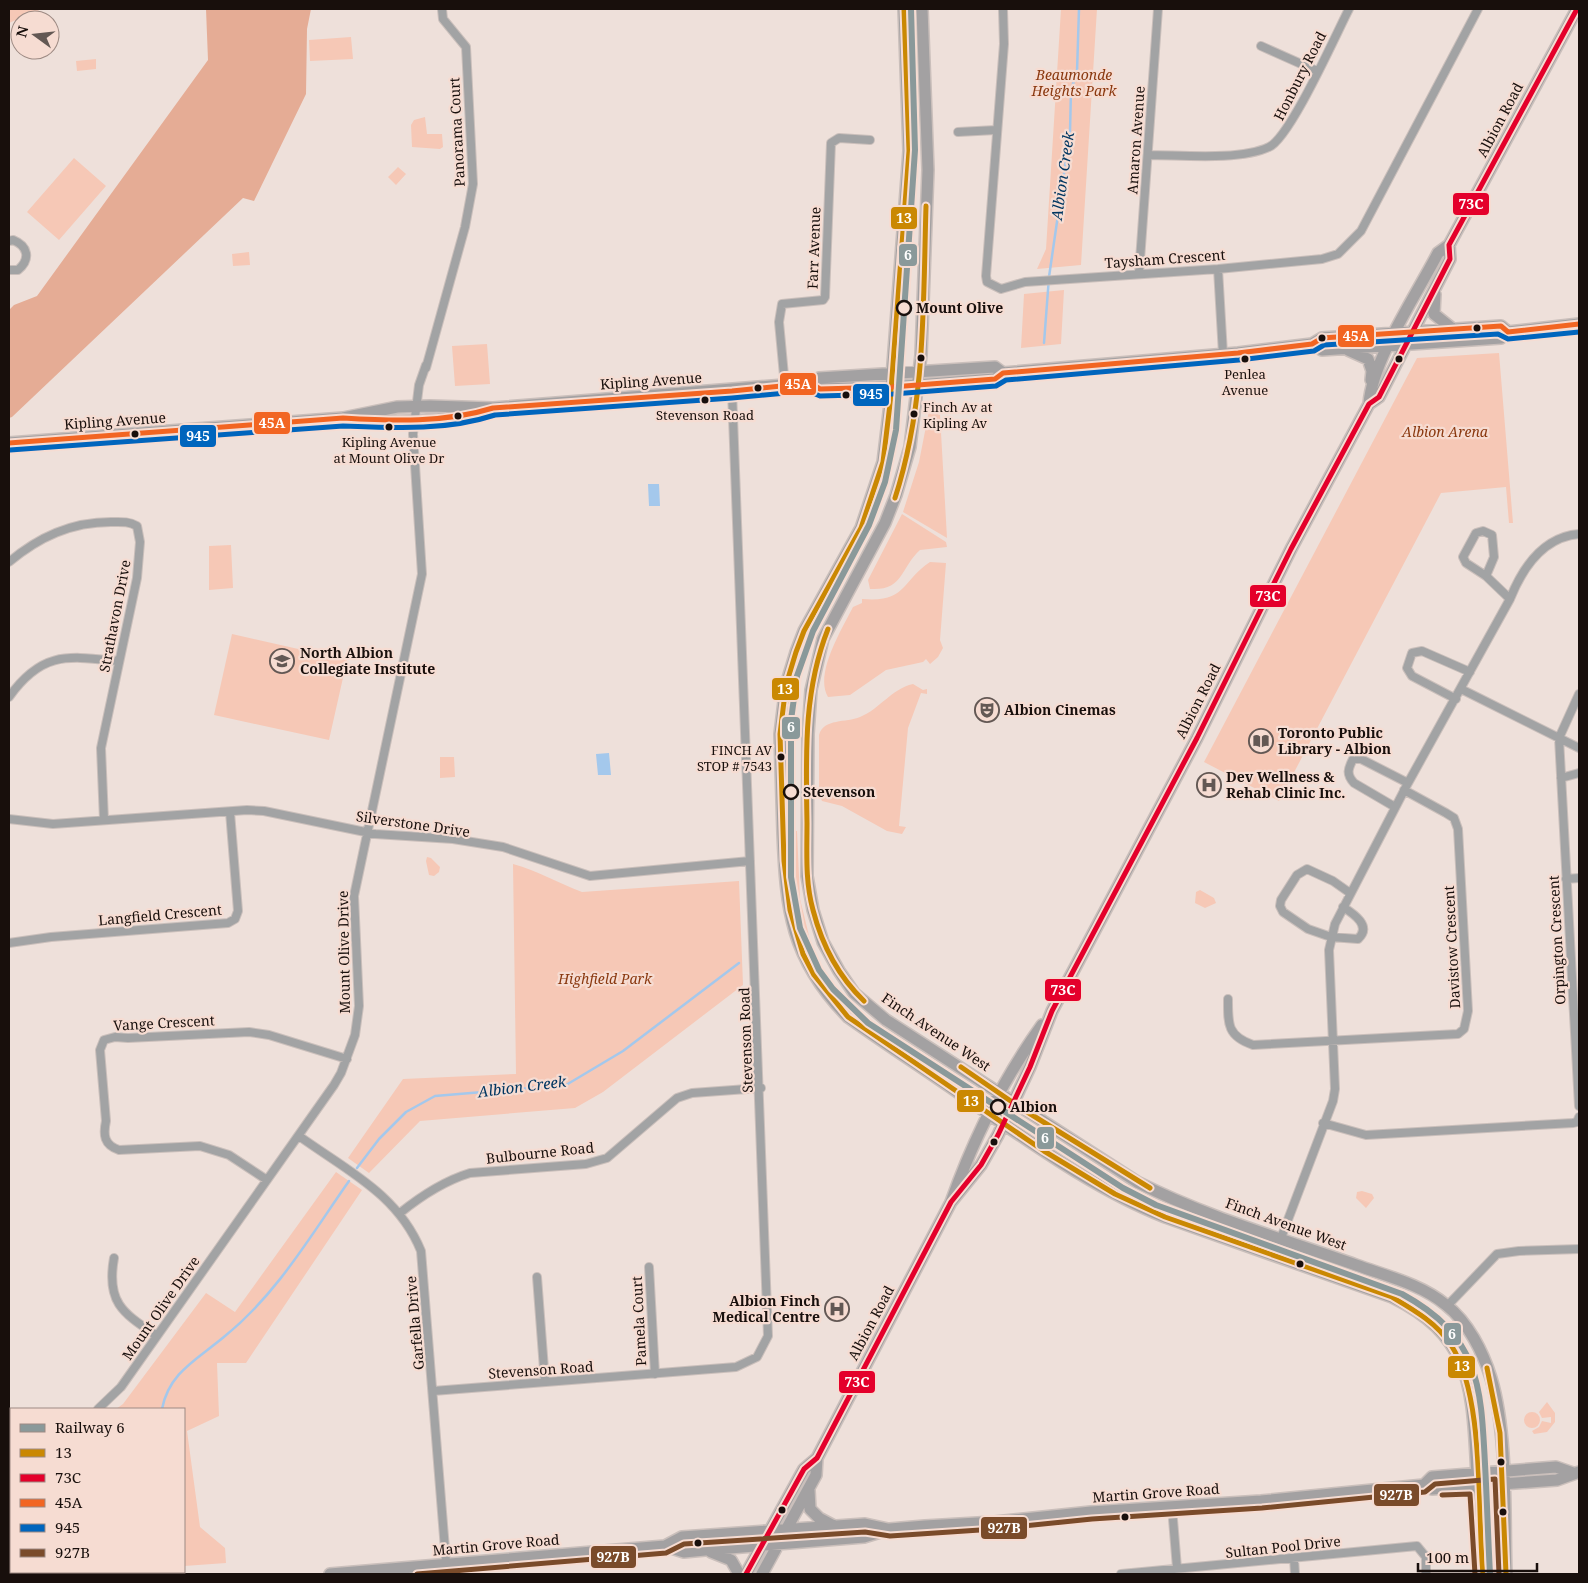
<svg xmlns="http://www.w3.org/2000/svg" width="1588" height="1583" font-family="'Noto Serif',serif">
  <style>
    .green { fill: #f6c8b6 }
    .forest { fill: #e5ac95 }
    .water { fill: #a4c8ec }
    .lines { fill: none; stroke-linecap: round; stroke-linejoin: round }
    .stream { stroke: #a4c8ec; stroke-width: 2.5 }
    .street-casing { stroke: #cabfbb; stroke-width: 10 }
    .secondary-casing { stroke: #cabfbb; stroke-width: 14 }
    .street { stroke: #a2a3a4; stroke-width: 8 }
    .secondary { stroke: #a3a1a2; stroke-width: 11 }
    .bus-1-casing { stroke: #f6dcd2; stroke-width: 9 }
    .bus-2-casing { stroke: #f6dcd2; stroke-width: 9 }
    .bus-3-casing { stroke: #f6dcd2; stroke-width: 9 }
    .bus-4-casing { stroke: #f6dcd2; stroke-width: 9 }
    .bus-5-casing { stroke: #f6dcd2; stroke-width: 9 }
    .bus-1 { stroke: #ca8802; stroke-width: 5 }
    .bus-2 { stroke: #e4002b; stroke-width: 5 }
    .bus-3 { stroke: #f26522; stroke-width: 5 }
    .bus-4 { stroke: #0065bd; stroke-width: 5 }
    .bus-5 { stroke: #7a4b2a; stroke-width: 5 }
    .rail-1-casing { stroke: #f6dcd2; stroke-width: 10 }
    .rail-1 { stroke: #8a999a; stroke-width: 6 }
    .stop-dot { fill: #f6dcd2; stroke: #180f0c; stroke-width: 2.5 }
    .bus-dot { fill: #180f0c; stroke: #f6dcd2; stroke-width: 2 }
    .labels { text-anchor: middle; stroke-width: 4.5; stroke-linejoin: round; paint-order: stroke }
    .bus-label { font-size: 13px; fill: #180f0c; stroke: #f6dcd2 }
    .park-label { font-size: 14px; font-style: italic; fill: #8a380f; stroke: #f6dcd2 }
    .street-label { font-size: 14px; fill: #180f0c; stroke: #f6dcd2 }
    .stop-label { font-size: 14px; font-weight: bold; fill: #180f0c; stroke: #f6dcd2; text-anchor: start }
    .poi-label { font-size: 14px; font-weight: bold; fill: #180f0c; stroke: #f6dcd2; text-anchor: start }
    .water-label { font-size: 15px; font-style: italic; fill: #003661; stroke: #f6dcd2 }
    .line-badge { stroke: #f6dcd2; stroke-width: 2 }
    .badge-label { font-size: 14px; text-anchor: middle; font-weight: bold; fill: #fff }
  </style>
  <rect width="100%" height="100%" fill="#eee0da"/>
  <path class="green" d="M9 9H42L9 23Z
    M1061 9H1097L1081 265 1037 269 1046 249Z
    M351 37 353 59 310 61 309 40Z
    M96 59V69L77 71 76 61Z
    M425 117 427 134H442L443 147 440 149 412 147 411 125 414 120Z
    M74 158 106 186 59 240 27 212Z
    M398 167 406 174 396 185 388 177Z
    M249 252 250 265 233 266 232 254Z
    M1064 290 1061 344 1021 348 1024 294Z
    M487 344 490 384 455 386 452 346Z
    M1499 353 1513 523H1509L1506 487 1441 493 1279 801 1204 762 1417 358Z
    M929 411 940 415 947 538 903 512 919 462Z
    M902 514 946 542 947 547 920 550C900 568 904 591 870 589L868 580Z
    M231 545 233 588 209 590V546Z
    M930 562 946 563 940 640 943 648 938 657 930 664 926 659 923 662 886 670 850 695 828 697C814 674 842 629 853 607L862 603V599C907 603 901 581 930 562Z
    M232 634 347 660 329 740 214 715Z
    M913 684 923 690 927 689V694L921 693 908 728 899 826 906 827 902 834 887 831 842 806 822 801 819 795V735C824 718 846 723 860 717 880 709 891 689 913 684Z
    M440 757H454L455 777 440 778Z
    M794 831H797L800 899 813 952C792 932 794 859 794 831Z
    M427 857 431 858 440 867 439 872 434 876 429 875 426 861Z
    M513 864C538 871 558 883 582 892L739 881 743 985 603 1092 575 1108 420 1121 369 1173 348 1158 403 1079 516 1074Z
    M1200 890 1214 898 1216 903 1205 908 1195 903 1196 892Z
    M336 1172 362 1190 246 1363H217L219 1416 187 1431 200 1527 225 1548 226 1563 184 1566V1409H116L123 1404 206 1293 235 1312Z
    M1362 1191 1372 1194 1374 1198 1366 1208 1356 1198 1357 1192Z
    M1547 1402 1555 1413V1422L1547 1432 1534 1434 1532 1431 1539 1427 1542 1421 1551 1423V1417L1542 1418 1539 1412Z
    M1524 1420a8 8 0 1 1 16 0a8 8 0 1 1-16 0Z
    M9 1439 11 1441V1572H118L87 1574H9Z"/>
  <path class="forest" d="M206 9H311L307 29 306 94 254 201 243 198 12 417 9 418V310L14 305 37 296 208 60Z"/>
  <path class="water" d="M648 484H659L660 506H649Z
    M609 753 611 775H598L596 754Z"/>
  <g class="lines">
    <path class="stream" d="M1044 343 1049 277 1070 132 1071 90 1077 72 1079 9
      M357 1168 379 1139 406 1112 435 1096 566 1085 623 1051 739 963
      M162 1409C169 1372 198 1359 225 1336 277 1294 311 1235 349 1181
      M121 1574 122 1572"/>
    <defs>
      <path id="street" d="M1003 9 1004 44 986 276 987 282 1001 289 1025 282 1218 269 1322 259 1338 254 1361 231 1478 9
        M1261 46 1317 71
        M958 132 996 130
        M1148 155C1181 155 1239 161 1269 147 1290 138 1336 34 1349 9
        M9 241 13 240C28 246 31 259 18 270H9
        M1218 269 1223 354
        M1139 274 1158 9
        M426 368 465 227 473 184 466 47 443 19 442 9
        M785 386 779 322 782 304 823 300 825 297 831 143 839 138 870 140
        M9 562C39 537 71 522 111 522 121 522 128 521 137 526L140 542 137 578 101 748 104 820
        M1486 576 1494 557 1492 535 1483 531 1476 533 1463 557 1466 563 1486 576 1510 599
        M1461 689 1579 748
        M1579 694 1559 738 1579 1106
        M9 697C42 651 67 656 119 661
        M1456 699 1412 676 1407 668 1412 653 1422 651 1470 672
        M1561 778 1579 773
        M1395 807 1354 783C1346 774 1348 769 1353 759H1361L1408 783
        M9 819 53 824 247 810 264 811 375 834 453 839 503 847 590 876 750 861
        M1566 879 1579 878
        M1343 907C1354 914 1372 926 1358 939L1331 937 1308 929 1283 912 1280 906 1281 900 1297 875 1307 869 1333 881 1350 893
        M9 943 51 937 228 923 235 919 238 911 230 812
        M1228 999C1228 1024 1227 1036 1253 1045L1458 1034 1464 1029 1468 1011 1458 829 1454 818 1446 813 1404 790
        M1323 1123 1366 1135 1573 1123 1577 1122 1579 1117
        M299 1136C346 1170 398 1194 421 1251L447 1574
        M267 1180 229 1155 200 1146 119 1150C104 1145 103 1135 106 1121L100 1050 104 1040 115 1037 128 1038 249 1032 269 1035 347 1059
        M400 1213C421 1196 444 1181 470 1173L586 1164 607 1158 677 1098 692 1093 761 1088
        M1281 1238 1333 1101 1335 1089 1329 950 1335 924 1408 783 1510 599C1522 569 1543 537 1579 534
        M114 1258C106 1303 123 1313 157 1336
        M649 1267 655 1374
        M537 1277 545 1382
        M1448 1305 1497 1254 1519 1251 1579 1249
        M433 1391 736 1367 757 1357 768 1336 732 391
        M98 1409 121 1387 334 1085 341 1073 355 1035 359 1006 354 896 422 574 413 434 419 385 426 365
        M9 1430 11 1431
        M1172 1507 1177 1568
        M1294 1558 1295 1574
        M1121 1574 1417 1546 1426 1557V1574"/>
      <path id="secondary" d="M904 9 909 151 890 404 883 462 861 528 804 631 796 652 786 685 780 734C781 767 782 800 783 833 786 910 791 959 848 1017 890 1047 934 1075 976 1105 1036 1146 1097 1190 1165 1217L1392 1297C1467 1334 1472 1380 1476 1457 1478 1496 1479 1535 1483 1574
        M922 9 928 170 921 355 910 447 896 495 885 523 823 639 811 690 808 734 807 876 813 910 823 942 839 971 854 993 886 1020 1137 1182C1206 1217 1283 1239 1356 1265 1386 1276 1421 1284 1446 1305 1468 1322 1483 1352 1491 1378 1508 1434 1504 1515 1506 1574
        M1435 294 1434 314 1454 330
        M1312 344 1322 350 1501 338 1508 332 1579 324
        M1348 350 1368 359 1372 371 1371 380
        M810 383 820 389 892 387 995 379 1003 373 1238 353 1312 344 1322 338 1501 326 1508 332
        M1369 404C1372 360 1417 294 1438 253L1449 245 1577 9
        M356 419C399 423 446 422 487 410
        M9 443 343 418 397 407 430 406 493 408 810 383 819 378 995 367 1003 373
        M951 1202 981 1165 998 1135 1030 1067 1052 1011 1197 738 1291 549 1369 404 1379 397 1450 259 1449 245
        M1424 1485 1432 1477 1556 1467 1573 1473
        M809 1490 810 1509 819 1518 834 1526
        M665 1546 682 1537 865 1524 888 1529
        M711 1552 731 1560 739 1574
        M330 1574 665 1546 684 1552 705 1550 864 1537 890 1529 925 1526 995 1522 1091 1512 1261 1501 1424 1485 1432 1489 1557 1480 1579 1472
        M746 1574 804 1469 817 1458
        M762 1574 816 1475 817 1458 951 1202C973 1140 1004 1078 1042 1025"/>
    </defs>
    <use href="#street" class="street-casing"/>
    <use href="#secondary" class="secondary-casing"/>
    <use href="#street" class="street"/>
    <use href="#secondary" class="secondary"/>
    <defs>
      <path id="bus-1" d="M904 9 909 151 890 404 883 462 861 528 804 631 796 652 786 685 780 734 784 861 790 910 803 954 814 975 848 1017 1044 1151 1115 1194 1165 1217 1392 1297C1414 1310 1437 1323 1451 1345 1485 1397 1477 1510 1483 1574
        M895 498C926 403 923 305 926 206
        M828 629C803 692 806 757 807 823 807 853 805 881 813 910 822 945 838 976 864 1001
        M961 1067 1024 1110 1150 1188
        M1487 1368 1500 1433 1506 1574"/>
      <path id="bus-2" d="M746 1574 804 1469 817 1458 951 1202 981 1165 998 1135 1030 1067 1052 1011 1197 738 1291 549 1369 404 1379 397 1450 259 1449 245 1577 9"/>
      <path id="bus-3" d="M9 443 343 418C393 421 445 423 493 408L732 391 810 383 820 389 892 387 995 379 1003 373 1238 353 1312 344 1322 338 1501 326 1508 332 1579 324"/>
      <path id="bus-4" d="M10 450 343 426C394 428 446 431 495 415L732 398 808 391 820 396 893 394 996 386 1006 380 1239 360 1314 351 1324 345 1498 334 1508 339 1579 332"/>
      <path id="bus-5" d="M1442 1495 1470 1494 1475 1574
        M417 1574 666 1553 684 1544 865 1532 890 1536 995 1529 1092 1519 1262 1508 1425 1492 1435 1484 1495 1479 1499 1574"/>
    </defs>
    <use href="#bus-1" class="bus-1-casing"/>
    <use href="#bus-2" class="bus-2-casing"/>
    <use href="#bus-3" class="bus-3-casing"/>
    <use href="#bus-4" class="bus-4-casing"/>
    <use href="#bus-5" class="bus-5-casing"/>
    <use href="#bus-1" class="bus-1"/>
    <use href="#bus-2" class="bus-2"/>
    <use href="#bus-3" class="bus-3"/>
    <use href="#bus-4" class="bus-4"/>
    <use href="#bus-5" class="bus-5"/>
    <defs>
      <path id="rail-1" d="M911 9 915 150 896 430 885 482 869 525 813 631 797 676 791 720V877L800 928 819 970 833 989 868 1023 1123 1188 1156 1205 1402 1294C1479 1336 1481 1384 1485 1464 1487 1500 1488 1537 1490 1574"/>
    </defs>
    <use href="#rail-1" class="rail-1-casing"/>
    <use href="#rail-1" class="rail-1"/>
  </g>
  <defs>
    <symbol id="school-ring" viewBox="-11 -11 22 22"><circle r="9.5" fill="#f6dcd2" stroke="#635854" stroke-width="1.5"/><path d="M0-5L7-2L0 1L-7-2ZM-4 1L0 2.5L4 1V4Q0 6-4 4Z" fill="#635854"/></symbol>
    <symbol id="theatre-ring" viewBox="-11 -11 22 22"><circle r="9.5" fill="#f6dcd2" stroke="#635854" stroke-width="1.5"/><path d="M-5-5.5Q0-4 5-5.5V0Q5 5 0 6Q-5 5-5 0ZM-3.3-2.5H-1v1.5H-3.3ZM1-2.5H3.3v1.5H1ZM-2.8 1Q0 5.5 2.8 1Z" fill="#635854"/></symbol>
    <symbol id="library-ring" viewBox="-11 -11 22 22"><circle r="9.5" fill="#f6dcd2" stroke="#635854" stroke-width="1.5"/><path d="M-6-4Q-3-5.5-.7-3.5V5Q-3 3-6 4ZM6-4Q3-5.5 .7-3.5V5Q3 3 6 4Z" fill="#635854"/></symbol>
    <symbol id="hospital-ring" viewBox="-11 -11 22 22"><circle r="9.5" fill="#f6dcd2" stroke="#635854" stroke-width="1.5"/><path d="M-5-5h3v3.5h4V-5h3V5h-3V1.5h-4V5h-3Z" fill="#635854"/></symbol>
  </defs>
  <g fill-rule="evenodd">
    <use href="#school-ring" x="268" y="647" width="28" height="28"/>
    <use href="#theatre-ring" x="973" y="696" width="28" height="28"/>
    <use href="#library-ring" x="1247" y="727" width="28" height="28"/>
    <use href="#hospital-ring" x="1195" y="771" width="28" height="28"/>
    <use href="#hospital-ring" x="823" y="1295" width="28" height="28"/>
  </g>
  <g class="stop-dot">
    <circle cx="904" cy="308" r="7"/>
    <circle cx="791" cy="792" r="7"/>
    <circle cx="998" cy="1107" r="7"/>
  </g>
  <g class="bus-dot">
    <circle cx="1477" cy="328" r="4.5"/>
    <circle cx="1322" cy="338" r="4.5"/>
    <circle cx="921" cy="358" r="4.5"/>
    <circle cx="1245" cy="359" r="4.5"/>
    <circle cx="1399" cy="359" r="4.5"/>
    <circle cx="758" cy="388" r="4.5"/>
    <circle cx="846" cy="395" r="4.5"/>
    <circle cx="705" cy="400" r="4.5"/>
    <circle cx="914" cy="414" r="4.5"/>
    <circle cx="458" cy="416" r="4.5"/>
    <circle cx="389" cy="427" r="4.5"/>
    <circle cx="135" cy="434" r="4.5"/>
    <circle cx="781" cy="757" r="4.5"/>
    <circle cx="994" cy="1142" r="4.5"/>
    <circle cx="1300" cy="1264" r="4.5"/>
    <circle cx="1501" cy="1462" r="4.5"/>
    <circle cx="782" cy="1510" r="4.5"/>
    <circle cx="1503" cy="1512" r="4.5"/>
    <circle cx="1125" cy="1517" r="4.5"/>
    <circle cx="698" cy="1543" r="4.5"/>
  </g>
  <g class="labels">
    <g class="bus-label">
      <text x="1245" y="379">Penlea<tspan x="1245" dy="16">Avenue</tspan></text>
      <text x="923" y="412" text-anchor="start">Finch Av at<tspan x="923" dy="16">Kipling Av</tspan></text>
      <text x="705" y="420">Stevenson Road</text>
      <text x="389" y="447">Kipling Avenue<tspan x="389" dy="16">at Mount Olive Dr</tspan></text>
      <text x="772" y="755" text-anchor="end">FINCH AV<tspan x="772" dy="16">STOP # 7543</tspan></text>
    </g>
    <g class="park-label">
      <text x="1074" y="80">Beaumonde<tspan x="1074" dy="16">Heights Park</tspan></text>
      <text x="1445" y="437">Albion Arena</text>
      <text x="605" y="984">Highfield Park</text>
    </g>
    <g class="street-label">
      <text transform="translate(1300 76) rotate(-63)" y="5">Honbury Road</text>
      <text transform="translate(1500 120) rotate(-62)" y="5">Albion Road</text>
      <text transform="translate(457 132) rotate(-93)" y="5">Panorama Court</text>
      <text transform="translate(1136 140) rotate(-86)" y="5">Amaron Avenue</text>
      <text transform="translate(814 248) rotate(-88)" y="5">Farr Avenue</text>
      <text transform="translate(1165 259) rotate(-4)" y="5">Taysham Crescent</text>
      <text transform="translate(651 381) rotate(-4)" y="5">Kipling Avenue</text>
      <text transform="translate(115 421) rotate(-4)" y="5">Kipling Avenue</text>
      <text transform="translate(115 616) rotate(-79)" y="5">Strathavon Drive</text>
      <text transform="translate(1198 701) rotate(-63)" y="5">Albion Road</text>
      <text transform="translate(413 824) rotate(8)" y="5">Silverstone Drive</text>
      <text transform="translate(160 915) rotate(-5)" y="5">Langfield Crescent</text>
      <text transform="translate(1557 940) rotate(-93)" y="5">Orpington Crescent</text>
      <text transform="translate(1452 947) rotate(-93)" y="5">Davistow Crescent</text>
      <text transform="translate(344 952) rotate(-91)" y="5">Mount Olive Drive</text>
      <text transform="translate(164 1023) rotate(-3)" y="5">Vange Crescent</text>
      <text transform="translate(936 1032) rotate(34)" y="5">Finch Avenue West</text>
      <text transform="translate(746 1040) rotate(-92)" y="5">Stevenson Road</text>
      <text transform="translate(540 1153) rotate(-6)" y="5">Bulbourne Road</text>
      <text transform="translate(1286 1224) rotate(20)" y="5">Finch Avenue West</text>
      <text transform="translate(161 1308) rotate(-55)" y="5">Mount Olive Drive</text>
      <text transform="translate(639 1321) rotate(-93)" y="5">Pamela Court</text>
      <text transform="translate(415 1323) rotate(-95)" y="5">Garfella Drive</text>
      <text transform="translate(871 1323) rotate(-62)" y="5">Albion Road</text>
      <text transform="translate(541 1370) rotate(-4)" y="5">Stevenson Road</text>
      <text transform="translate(1156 1493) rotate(-4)" y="5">Martin Grove Road</text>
      <text transform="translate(496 1545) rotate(-5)" y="5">Martin Grove Road</text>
      <text transform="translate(1283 1547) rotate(-6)" y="5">Sultan Pool Drive</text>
    </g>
    <g class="stop-label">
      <text x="916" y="313">Mount Olive</text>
      <text x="803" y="797">Stevenson</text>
      <text x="1010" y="1112">Albion</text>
    </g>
    <g class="poi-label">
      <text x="300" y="658">North Albion<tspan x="300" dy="16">Collegiate Institute</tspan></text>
      <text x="1004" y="715">Albion Cinemas</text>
      <text x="1278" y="738">Toronto Public<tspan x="1278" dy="16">Library - Albion</tspan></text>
      <text x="1226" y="782">Dev Wellness &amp;<tspan x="1226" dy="16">Rehab Clinic Inc.</tspan></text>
      <text x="820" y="1306" text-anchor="end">Albion Finch<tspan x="820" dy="16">Medical Centre</tspan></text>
    </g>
    <g class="water-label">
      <text transform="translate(1063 176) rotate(-82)" y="5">Albion Creek</text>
      <text transform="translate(522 1087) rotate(-7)" y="5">Albion Creek</text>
    </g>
  </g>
  <g class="line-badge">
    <rect x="1452" y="192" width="38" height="24" rx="5" fill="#e4002b"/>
    <rect x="890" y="206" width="28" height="24" rx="5" fill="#ca8802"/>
    <rect x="898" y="243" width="20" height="24" rx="5" fill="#8a999a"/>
    <rect x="1337" y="324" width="38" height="24" rx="5" fill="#f26522"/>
    <rect x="779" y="372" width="38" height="24" rx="5" fill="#f26522"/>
    <rect x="852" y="383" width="38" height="24" rx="5" fill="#0065bd"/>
    <rect x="253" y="411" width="38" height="24" rx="5" fill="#f26522"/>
    <rect x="179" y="424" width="38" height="24" rx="5" fill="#0065bd"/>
    <rect x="1249" y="584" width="38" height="24" rx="5" fill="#e4002b"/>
    <rect x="771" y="677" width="29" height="24" rx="5" fill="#ca8802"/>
    <rect x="781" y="716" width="20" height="24" rx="5" fill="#8a999a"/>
    <rect x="1044" y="978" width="38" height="24" rx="5" fill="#e4002b"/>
    <rect x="956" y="1089" width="29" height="24" rx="5" fill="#ca8802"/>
    <rect x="1036" y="1126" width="19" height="24" rx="5" fill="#8a999a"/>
    <rect x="1443" y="1322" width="19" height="24" rx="5" fill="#8a999a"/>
    <rect x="1447" y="1355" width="29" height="24" rx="5" fill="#ca8802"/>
    <rect x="838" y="1370" width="38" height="24" rx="5" fill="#e4002b"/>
    <rect x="1373" y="1483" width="47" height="24" rx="5" fill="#7a4b2a"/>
    <rect x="980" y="1516" width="48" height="24" rx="5" fill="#7a4b2a"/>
    <rect x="590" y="1545" width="47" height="24" rx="5" fill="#7a4b2a"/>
  </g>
  <g class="badge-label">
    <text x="1471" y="209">73C</text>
    <text x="904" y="223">13</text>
    <text x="908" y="260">6</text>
    <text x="1356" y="341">45A</text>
    <text x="798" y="389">45A</text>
    <text x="871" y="399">945</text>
    <text x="272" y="428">45A</text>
    <text x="198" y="441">945</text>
    <text x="1268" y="601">73C</text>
    <text x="785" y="694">13</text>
    <text x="791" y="732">6</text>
    <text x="1063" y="995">73C</text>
    <text x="971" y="1106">13</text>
    <text x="1045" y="1143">6</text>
    <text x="1452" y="1339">6</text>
    <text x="1462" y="1371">13</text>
    <text x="857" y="1387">73C</text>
    <text x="1396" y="1500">927B</text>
    <text x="1004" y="1533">927B</text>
    <text x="613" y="1562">927B</text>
  </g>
  <rect width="1588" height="1583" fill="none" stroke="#180f0c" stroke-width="20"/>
  <rect x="10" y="1408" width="175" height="165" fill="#f6dcd2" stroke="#9d8a83"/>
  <rect x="20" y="1424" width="25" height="8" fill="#8a999a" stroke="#9d8a83"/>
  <text x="55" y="1433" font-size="15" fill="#180f0c">Railway 6</text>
  <rect x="20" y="1449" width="25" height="8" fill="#ca8802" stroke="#9d8a83"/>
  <text x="55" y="1458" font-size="15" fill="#180f0c">13</text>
  <rect x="20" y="1474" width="25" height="8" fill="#e4002b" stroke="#9d8a83"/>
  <text x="55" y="1483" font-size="15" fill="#180f0c">73C</text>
  <rect x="20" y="1499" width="25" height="8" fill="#f26522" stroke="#9d8a83"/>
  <text x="55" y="1508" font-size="15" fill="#180f0c">45A</text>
  <rect x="20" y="1524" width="25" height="8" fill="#0065bd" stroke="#9d8a83"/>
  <text x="55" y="1533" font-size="15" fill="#180f0c">945</text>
  <rect x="20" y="1549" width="25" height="8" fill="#7a4b2a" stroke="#9d8a83"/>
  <text x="55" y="1558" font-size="15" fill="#180f0c">927B</text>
  <g transform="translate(35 35) rotate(285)"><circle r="24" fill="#f6dcd2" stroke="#9d8a83"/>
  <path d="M0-4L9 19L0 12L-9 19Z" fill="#635854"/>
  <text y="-8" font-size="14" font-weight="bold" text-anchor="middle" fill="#180f0c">N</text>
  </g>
  <path d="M1418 1563v8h119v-8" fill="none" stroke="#180f0c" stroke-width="2.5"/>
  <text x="1426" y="1563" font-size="15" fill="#180f0c" stroke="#f6dcd2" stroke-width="4" paint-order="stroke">100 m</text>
</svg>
